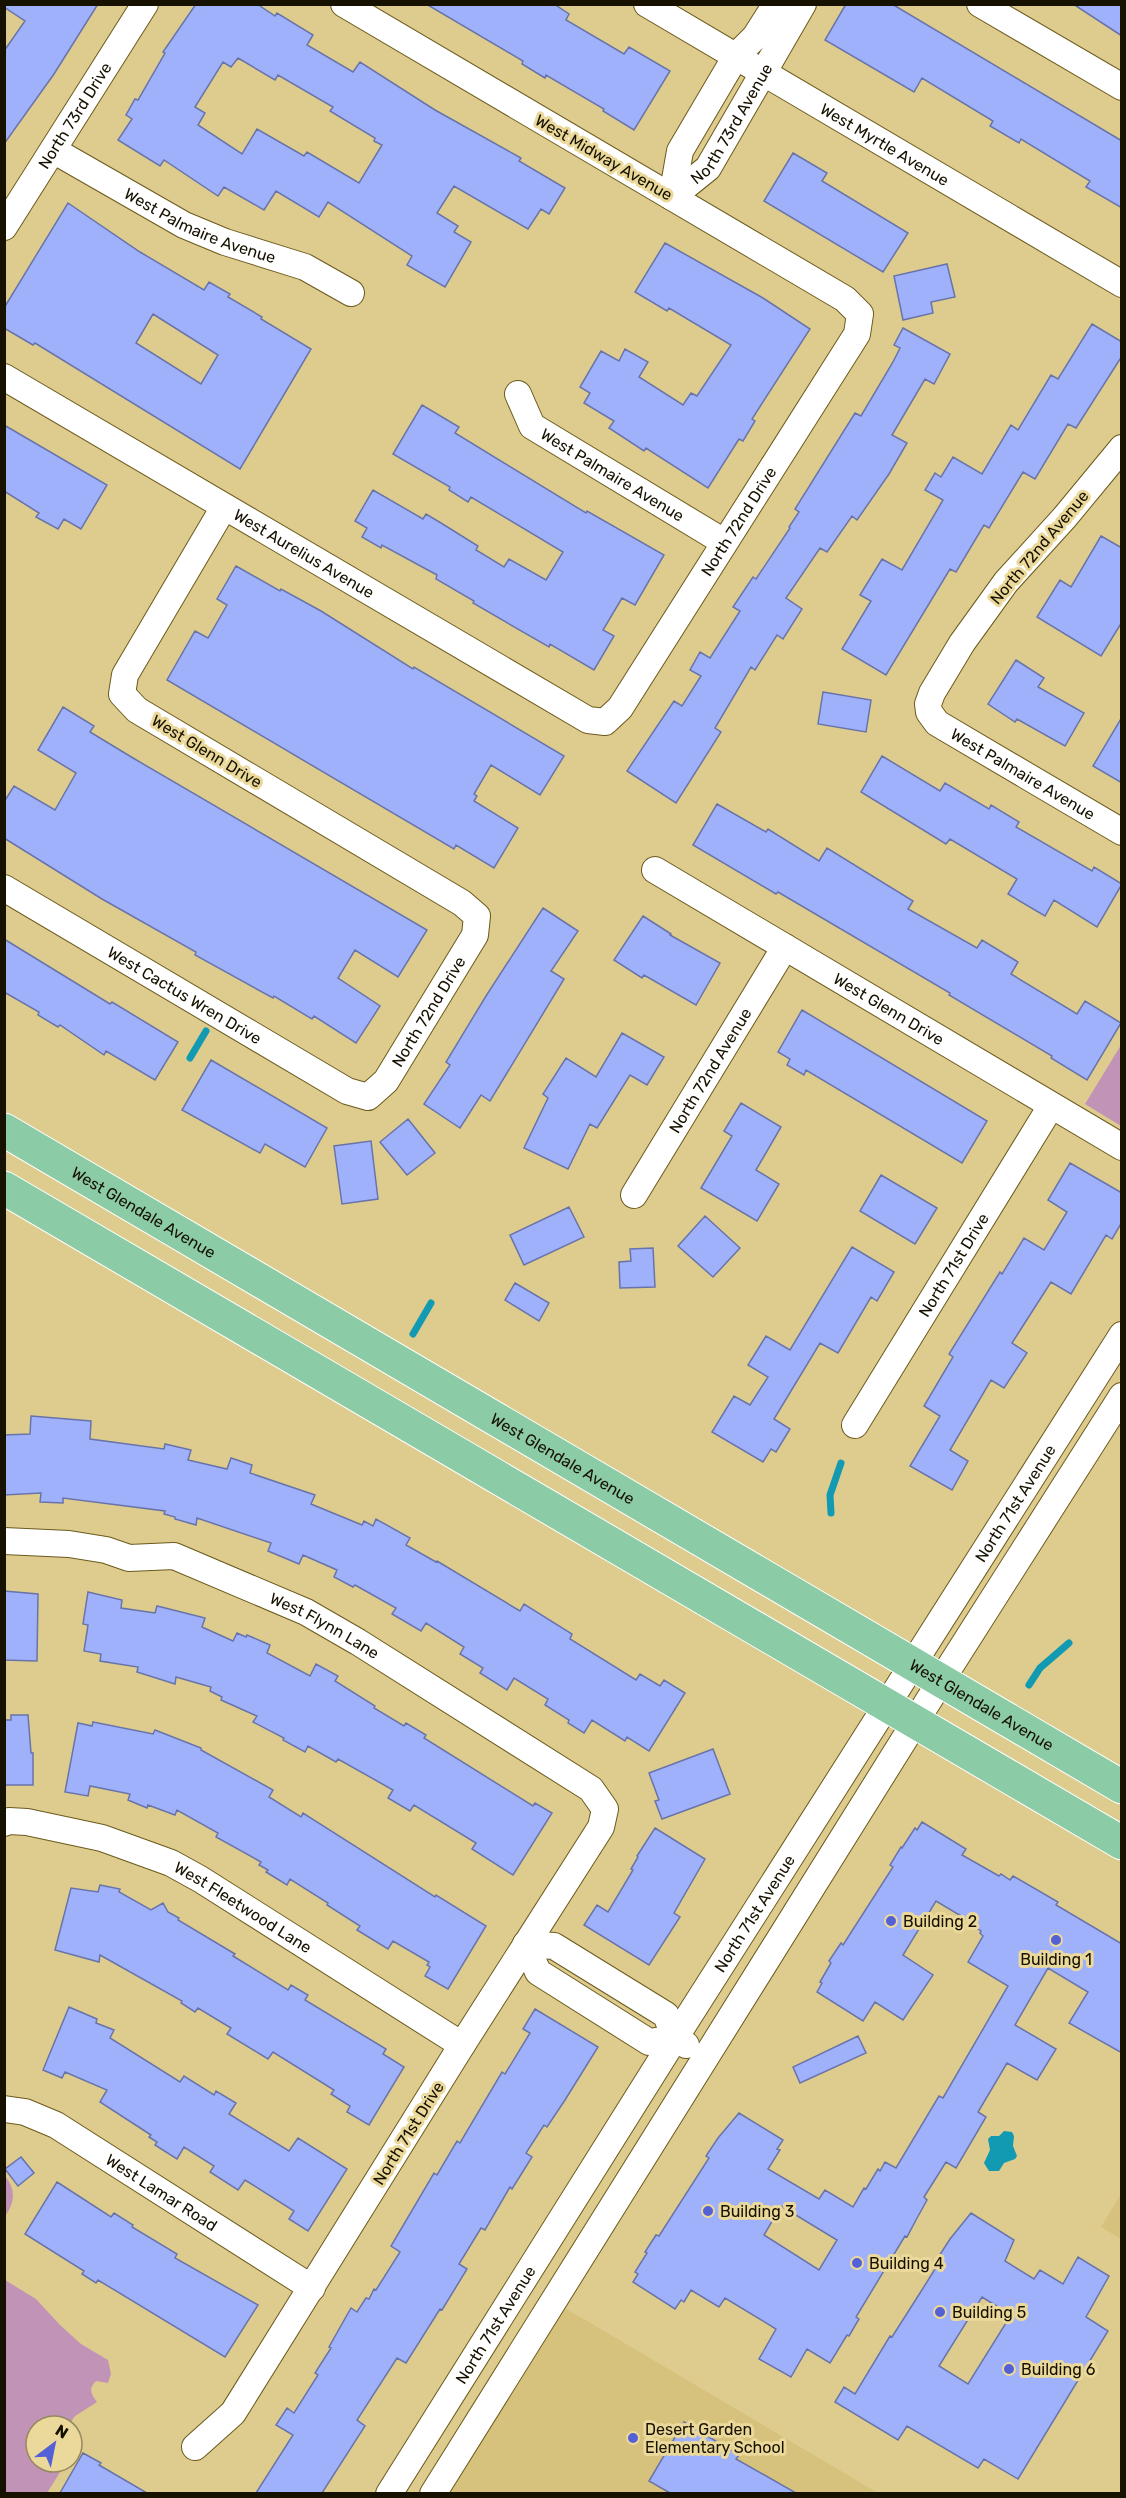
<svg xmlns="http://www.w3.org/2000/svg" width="1126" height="2498" font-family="Rubik,sans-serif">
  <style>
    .built { fill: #d6c27c }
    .green { fill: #c193b7 }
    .water { fill: #129ab2 }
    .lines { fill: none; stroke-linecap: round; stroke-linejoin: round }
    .stream { stroke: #129ab2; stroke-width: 7 }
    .building { fill: #a0b1fb; stroke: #6874a9; stroke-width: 1.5; fill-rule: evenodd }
    .minor-casing { stroke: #6b5a1c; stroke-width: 28 }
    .major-casing { stroke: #fff; stroke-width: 35 }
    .minor { stroke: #fff; stroke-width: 26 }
    .major { stroke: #8bcba6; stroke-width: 33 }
    .poi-dot { fill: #5360d6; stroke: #ebd99b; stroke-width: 2 }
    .labels { text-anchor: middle; stroke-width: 6; stroke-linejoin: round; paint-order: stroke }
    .street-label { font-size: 16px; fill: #171100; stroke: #ebd99b }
    .poi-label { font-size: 16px; fill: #171100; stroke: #ebd99b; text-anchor: start }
  </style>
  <rect width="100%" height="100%" fill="#decc8e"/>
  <path class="built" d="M1121 2194 1122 2239H1121L1101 2227Z
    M564 2308 582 2318 878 2493 448 2494Z"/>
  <path class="green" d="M1121 1045V1126L1085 1104Z
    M5 2176C16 2189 15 2203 5 2216Z
    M5 2280 36 2299 60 2325 81 2344 108 2360 111 2374 108 2383 96 2381C88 2389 91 2394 97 2402L75 2416 68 2426H36V2462H59L62 2469 47 2493H5Z"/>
  <path class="water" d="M1004 2131 1012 2132 1014 2136 1013 2146 1017 2156 1015 2159 1004 2163 999 2171H989L984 2163 990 2150 988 2139 991 2136H999Z"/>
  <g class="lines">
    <path class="stream" d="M190 1058 206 1031
      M413 1334 431 1303
      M831 1513 830 1495 841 1463
      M1029 1685 1040 1668 1069 1643"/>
  </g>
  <path class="building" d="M4 4H98L54 74 4 144V51L25 21 4 7Z
    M196 4H257L275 16 277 13 313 35 307 45 353 72 360 62 435 110 521 158 519 161 565 188 549 214 541 209 528 229 454 186 437 213 458 226 454 232 471 242 445 287 407 265 412 256 328 202 319 217 276 191 264 210 224 187 218 196 164 160 160 166 118 140 132 119 126 115 135 99 138 100 165 53 163 52ZM238 58 275 80 278 75 333 107 330 111 375 138 374 141 382 145 359 183 307 152 304 156 257 129 242 154 198 125 205 113 195 107 223 62 231 67Z
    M426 4H554L569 14 566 20 624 54 629 47 670 71 634 130 603 111 604 109 546 75 545 78 522 64 523 61Z
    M846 4H892L1122 141V208L1086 187 1090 181 1021 139 1019 143 990 126 993 121 922 78 914 92 825 40Z
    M1073 4H1122V36Z
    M793 153 827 173 822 181 908 233 883 272 764 201Z
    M68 203 140 252 204 290 209 282 230 294 228 297 262 317 261 319 311 349 240 469 35 343 33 345 4 328V308ZM153 314 218 355 201 384 136 343Z
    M665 243 763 298 810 329 752 419 755 421 743 441 739 439 708 488 646 448 644 451 609 428 614 421 584 403 590 393 580 387 601 351 619 361 625 349 648 362 639 377 683 405 691 393 697 396 731 345 669 308 667 311 635 292Z
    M947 264 955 297 931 302 933 313 903 320 894 276Z
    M1092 324 1122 342V356L1076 428 1068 424 1035 479 1023 472 989 528 984 525 956 572 950 569 886 675 842 649 871 601 860 595 882 559 902 570 943 500 925 490 935 473 941 477 953 457 982 474 1011 425 1018 430 1051 375 1058 379Z
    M903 328 950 354 934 384 925 379 892 435 907 443 889 474 857 520 852 516 827 552 820 548 786 598 802 609 783 639 777 635 755 670 751 667 715 728 721 732 676 803 627 771 674 701 682 706 701 676 690 670 700 652 710 658 740 611 733 607 753 577 756 579 790 528 789 527 799 512 795 509 855 413 861 416 893 362 900 348 894 345Z
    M422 405 459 427 455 433 586 513 587 511 664 555 635 605 622 598 603 630 614 636 594 670 550 644 549 647 473 603 474 601 436 579 437 575 382 545 381 548 362 537 367 528 355 521 373 490 423 519 426 514 441 523 478 546 476 550 504 567 509 559 546 580 563 552 471 497 468 502 449 490 450 487 393 454Z
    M4 425 107 485 81 529 64 519 58 529 36 517 39 513 4 491Z
    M1101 536 1122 548V622L1101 656 1037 617 1060 580 1071 587Z
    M236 566 280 591 281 589 321 611 413 669 414 667 564 756 540 795 491 765 474 794 477 796 474 801 518 828 494 868 456 845 454 849 167 680 195 631 208 638 227 605 217 599Z
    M1016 660 1044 678 1038 687 1084 713 1065 746 1017 719 1015 722 988 704Z
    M823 692 871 700 866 732 818 724Z
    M63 707 94 726 90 732 133 758 427 930 398 977 355 950 338 978 380 1006 356 1043 314 1016 312 1019 274 996 273 998 195 955 196 952 102 899 4 838V802L14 786 55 810 76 773 38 750Z
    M1122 717V783L1093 766Z
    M882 756 940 791 945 783 989 809 991 805 1019 822 1016 827 1092 871 1094 867 1122 884 1097 927 1054 900 1045 916 1008 894 1017 879 950 839 946 844 861 792Z
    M717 804 766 832 768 829 819 861 827 848 913 901 908 909 977 948 982 940 1018 962 1011 974 1077 1014 1085 1001 1121 1023 1087 1080 1051 1058 1052 1056 949 995 950 993 778 892 776 894 693 845Z
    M543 908 578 931 551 971 564 979 490 1101 481 1095 460 1128 424 1104 450 1065 446 1062 486 996Z
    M643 916 671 934 670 935 720 963 696 1005 644 975 642 978 614 960Z
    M4 939 110 1004 112 1002 178 1042 155 1080 106 1051 104 1055 60 1025 58 1027 38 1015 39 1012 4 992Z
    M802 1010 987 1121 962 1163 806 1070 804 1075 787 1065 790 1059 778 1052Z
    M622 1033 664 1057 647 1085 630 1075 597 1128 590 1124 568 1169 524 1148 548 1098 543 1094 566 1058 596 1077Z
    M211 1060 327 1128 305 1167 265 1144 260 1153 182 1110Z
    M741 1103 781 1127 756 1170 779 1184 757 1221 701 1188 732 1136 724 1131Z
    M408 1119 435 1153 407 1175 380 1142Z
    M371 1141 378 1199 342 1204 334 1146Z
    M1070 1163 1122 1193V1222L1112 1239 1106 1235 1071 1294 1051 1282 1012 1343 1027 1353 1004 1388 991 1380 950 1450 968 1461 952 1490 910 1466 940 1416 924 1406 953 1357 949 1354 1000 1272 1002 1274 1024 1238 1044 1250 1067 1212 1048 1200Z
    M881 1175 937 1208 915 1244 860 1211Z
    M569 1207 584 1237 524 1265 510 1235Z
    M705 1216 740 1248 713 1277 678 1246Z
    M852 1247 894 1272 877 1301 871 1297 838 1353 820 1343 774 1419 790 1429 776 1452 771 1449 763 1462 712 1432 734 1396 750 1405 768 1377 748 1365 766 1336 790 1350Z
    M653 1248 655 1287 620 1288 619 1262 631 1261 630 1249Z
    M515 1283 549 1303 539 1321 505 1300Z
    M31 1416 91 1421 90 1439 164 1449 165 1444 191 1450 188 1460 227 1469 231 1458 252 1465 250 1473 315 1495 311 1504 362 1525 364 1521 373 1526 376 1519 410 1538 406 1545 436 1562 437 1561 520 1611 524 1604 572 1634 570 1639 636 1680 640 1674 660 1686 664 1680 685 1693 649 1751 627 1737 625 1741 592 1720 584 1733 568 1723 569 1720 545 1705 548 1699 514 1678 507 1690 480 1673 483 1668 460 1654 464 1647 426 1623 421 1631 392 1614 396 1608 355 1585 353 1587 334 1577 337 1570 303 1555 299 1564 268 1551 271 1543 197 1518 196 1525 175 1519V1517L164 1514 165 1511 63 1498V1503L40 1502 41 1493 4 1495V1435L30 1434Z
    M4 1591 38 1594 37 1661 4 1660Z
    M88 1592 122 1600 121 1608 155 1613 157 1606 205 1618 202 1627 233 1641 237 1633 246 1637 247 1635 270 1645 267 1653 310 1676 316 1664 338 1676 335 1681 375 1706 374 1708 404 1726 406 1723 426 1735 424 1738 533 1806 535 1803 552 1813 513 1875 472 1849 476 1843 414 1805 410 1811 388 1798 393 1790 338 1759 336 1762 308 1746 305 1752 283 1740 284 1738 253 1722 257 1716 221 1700 222 1697 210 1691 211 1687 176 1677 175 1684 137 1672 138 1667 100 1661 101 1654 84 1651 88 1625 83 1624Z
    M11 1715H28L31 1753H33V1785H4V1720H11Z
    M93 1722 153 1734 155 1730 201 1748V1750L273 1790 269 1797 301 1817 303 1813 435 1897 436 1895 486 1926 448 1989 425 1976 430 1967 427 1965 429 1962 393 1941 388 1949 357 1930 360 1926 327 1905 328 1903 290 1879 287 1885 266 1872 268 1870 259 1865 261 1862 216 1837 218 1833 177 1810 175 1815 148 1805 147 1808 128 1800 130 1794 90 1786 88 1796 65 1792 78 1723 92 1726Z
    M713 1749 730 1794 662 1819 655 1801 659 1800 649 1773Z
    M922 1822 966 1849 962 1855 999 1876 1001 1874 1010 1880 1013 1876 1058 1902 1056 1905 1122 1944V2053L1069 2023 1088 1992 1048 1968 1015 2025 1056 2049 1037 2080 1007 2063 978 2112 986 2117 956 2168 946 2162 924 2197 927 2200 916 2220 907 2237 905 2236 856 2317 859 2319 849 2336 847 2335 830 2363 807 2349 791 2377 759 2359 776 2329 725 2298 719 2307 691 2290 684 2302 681 2300 675 2309 633 2282 638 2274 635 2272 647 2253 645 2252 656 2235 659 2236 709 2158 706 2156 718 2138 739 2113 783 2140 777 2149 780 2150 768 2169 819 2199 825 2190 853 2207 864 2188 866 2189 878 2169 880 2171 885 2162 896 2168 939 2096 943 2098 1008 1986 968 1962 983 1936 980 1933 981 1931 972 1925 973 1923 936 1901 903 1955 933 1975 903 2020 875 2002 863 2021 817 1992 822 1983 820 1982 831 1963 829 1961 841 1943 843 1945 893 1867 890 1865 901 1847 902 1848 915 1828 917 1830ZM781 2206 837 2240 819 2270 764 2235Z
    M655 1828 705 1859 674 1913 680 1917 649 1965 584 1925 597 1905 608 1912 633 1870 631 1869 638 1857 637 1856Z
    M100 1885 120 1889 119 1892 151 1910 163 1903 168 1912 179 1918 178 1920 235 1954 233 1956 288 1990 291 1985 308 1995 305 2000 386 2049 383 2054 404 2067 369 2125 347 2112 350 2106 331 2094 334 2090 273 2052 268 2059 227 2034 231 2028 198 2008 195 2012 181 2003 182 2001 100 1955 99 1962 55 1950 71 1888 98 1892Z
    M69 2007 97 2019 96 2023 114 2030 110 2038 180 2082 184 2076 214 2095 216 2091 236 2103 229 2114 289 2151 298 2138 347 2169 308 2231 289 2219 294 2211 245 2180 238 2190 210 2172 214 2166 184 2147 177 2159 155 2145 157 2142 149 2137 151 2135 100 2102 107 2090 65 2072 62 2078 43 2070Z
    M535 2009 598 2047 565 2100 547 2127 544 2125 526 2153 532 2157 512 2189 510 2187 485 2230 481 2228 459 2264 467 2269 442 2310 440 2309 406 2363 397 2358 357 2420 365 2426 322 2493H256L293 2435 276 2425 287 2408 294 2413 318 2375 315 2373 331 2348 329 2347 351 2308 357 2312 366 2298 369 2299 374 2289 376 2290 400 2252 391 2246 434 2173 437 2175 457 2141 460 2143 502 2072 505 2074 530 2033 523 2029Z
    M858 2036 866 2053 800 2083 793 2067Z
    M21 2157 34 2173 18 2186 5 2169Z
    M57 2182 111 2217 114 2213 133 2225 132 2227 177 2254 175 2258 258 2305 225 2357 98 2280 96 2283 82 2274 84 2271 25 2234Z
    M971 2213 1014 2240 1005 2261 1034 2279 1040 2270 1063 2284 1078 2257 1109 2276 1086 2317 1108 2331 1018 2479 984 2459 978 2468 907 2426 898 2440 835 2402 844 2387 855 2394 890 2336 892 2337 920 2293 942 2258 939 2256 950 2239ZM982 2297 1011 2315 968 2384 939 2366Z
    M684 2422 739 2455 736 2459 796 2493H670L649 2481Z
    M83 2453 101 2463 99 2465 147 2493H60Z"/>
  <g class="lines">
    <defs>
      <g id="minor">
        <path id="s1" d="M647 4 1122 284"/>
        <path d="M980 4 1122 87"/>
        <path id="s2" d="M53 150 184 225 225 242 305 267 351 293"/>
        <path id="s3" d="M672 197 708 168 803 4"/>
        <path d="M672 197 680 151 736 56 755 37 776 4"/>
        <path id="s4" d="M4 227 145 4"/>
        <path id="s5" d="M4 377 588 720 605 722 620 708 857 334 860 314 845 299 344 4"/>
        <path id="s6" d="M518 394 532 426 724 542"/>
        <path id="s7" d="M1122 448 1065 517 1006 582 962 643 932 693 928 704 929 712 937 723 1122 832"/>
        <path id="s8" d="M655 870 1122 1147"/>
        <path id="s9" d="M4 888 347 1091 368 1097 386 1081 475 935 477 916 462 903 137 710 122 694 125 675 224 507"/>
        <path id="s10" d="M634 1195 785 947"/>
        <path id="s11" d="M855 1425 1051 1106"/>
        <path id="s12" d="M4 1541 69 1544 106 1550 129 1558 174 1556 306 1612 358 1642 591 1789 605 1809 601 1827 462 2045 233 2413 195 2447"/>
        <path id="s13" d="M4 1823 9 1821 27 1822 102 1838 171 1863 200 1879 462 2045"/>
        <path d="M526 1944 554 1946 666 2015 675 2038 686 2045"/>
        <path d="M526 1944 538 1972 649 2042 675 2038"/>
        <path id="s14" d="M4 2109 25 2112 56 2125 312 2288"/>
        <path id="s15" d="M389 2494 675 2038 1122 1335"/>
        <path d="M433 2494 942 1679 1122 1396"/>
      </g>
      <g id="major">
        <path id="s16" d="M4 1130 1122 1787"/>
        <path d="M4 1188 1122 1843"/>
      </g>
    </defs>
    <use href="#minor" class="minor-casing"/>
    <use href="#major" class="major-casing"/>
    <use href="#minor" class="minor"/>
    <use href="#major" class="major"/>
  </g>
  <g class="poi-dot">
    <circle cx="891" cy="1921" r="6"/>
    <circle cx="1056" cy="1940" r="6"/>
    <circle cx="708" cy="2211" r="6"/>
    <circle cx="857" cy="2263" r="6"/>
    <circle cx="940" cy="2312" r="6"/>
    <circle cx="1009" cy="2369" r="6"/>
    <circle cx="633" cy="2438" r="6"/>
  </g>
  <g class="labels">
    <g class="street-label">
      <text dy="6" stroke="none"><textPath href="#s4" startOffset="132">North 73rd Drive</textPath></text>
      <text dy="6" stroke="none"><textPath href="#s3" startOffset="96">North 73rd Avenue</textPath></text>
      <text dy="6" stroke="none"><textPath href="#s1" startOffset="276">West Myrtle Avenue</textPath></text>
      <text transform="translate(604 157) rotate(30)" y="6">West Midway Avenue</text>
      <text dy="6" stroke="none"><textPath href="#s2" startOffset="166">West Palmaire Avenue</textPath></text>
      <text dy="6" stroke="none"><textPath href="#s6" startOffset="129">West Palmaire Avenue</textPath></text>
      <text dy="6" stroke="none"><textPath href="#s5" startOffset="936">North 72nd Drive</textPath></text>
      <text transform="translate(1039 547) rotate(-50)" y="6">North 72nd Avenue</text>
      <text dy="6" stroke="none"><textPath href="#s5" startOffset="348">West Aurelius Avenue</textPath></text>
      <text transform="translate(207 751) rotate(31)" y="6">West Glenn Drive</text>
      <text dy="6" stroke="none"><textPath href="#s7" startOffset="444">West Palmaire Avenue</textPath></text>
      <text dy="6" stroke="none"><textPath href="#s9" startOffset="210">West Cactus Wren Drive</textPath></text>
      <text dy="6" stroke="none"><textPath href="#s8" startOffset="272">West Glenn Drive</textPath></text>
      <text dy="6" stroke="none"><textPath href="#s9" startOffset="526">North 72nd Drive</textPath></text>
      <text dy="6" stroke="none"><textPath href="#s10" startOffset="146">North 72nd Avenue</textPath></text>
      <text dy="6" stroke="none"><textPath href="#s16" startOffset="162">West Glendale Avenue</textPath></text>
      <text dy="6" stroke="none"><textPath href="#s11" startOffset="188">North 71st Drive</textPath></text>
      <text dy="6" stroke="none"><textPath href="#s16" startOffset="648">West Glendale Avenue</textPath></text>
      <text dy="6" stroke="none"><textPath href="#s15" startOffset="1172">North 71st Avenue</textPath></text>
      <text dy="6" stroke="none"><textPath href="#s12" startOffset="338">West Flynn Lane</textPath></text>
      <text dy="6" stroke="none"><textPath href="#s16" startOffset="1134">West Glendale Avenue</textPath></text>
      <text dy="6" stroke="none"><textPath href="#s13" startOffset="258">West Fleetwood Lane</textPath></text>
      <text dy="6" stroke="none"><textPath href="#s15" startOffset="686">North 71st Avenue</textPath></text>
      <text transform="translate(408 2133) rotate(-58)" y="6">North 71st Drive</text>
      <text dy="6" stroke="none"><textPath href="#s14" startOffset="180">West Lamar Road</textPath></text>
      <text dy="6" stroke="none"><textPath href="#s15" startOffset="200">North 71st Avenue</textPath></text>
    </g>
    <g class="poi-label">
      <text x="903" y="1927">Building 2</text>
      <text x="1056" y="1965" text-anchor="middle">Building 1</text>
      <text x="720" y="2217">Building 3</text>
      <text x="869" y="2269">Building 4</text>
      <text x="952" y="2318">Building 5</text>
      <text x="1021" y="2375">Building 6</text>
      <text x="645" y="2435">Desert Garden<tspan x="645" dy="18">Elementary School</tspan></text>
    </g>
  </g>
  <rect width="1126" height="2498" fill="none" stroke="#171100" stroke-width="12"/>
  <g transform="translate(54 2444) rotate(32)"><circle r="28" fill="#ebd99b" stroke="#96895d" stroke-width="1.5"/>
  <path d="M0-4.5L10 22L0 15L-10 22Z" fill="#5360d6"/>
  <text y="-9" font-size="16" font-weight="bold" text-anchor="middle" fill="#171100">N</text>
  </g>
</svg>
